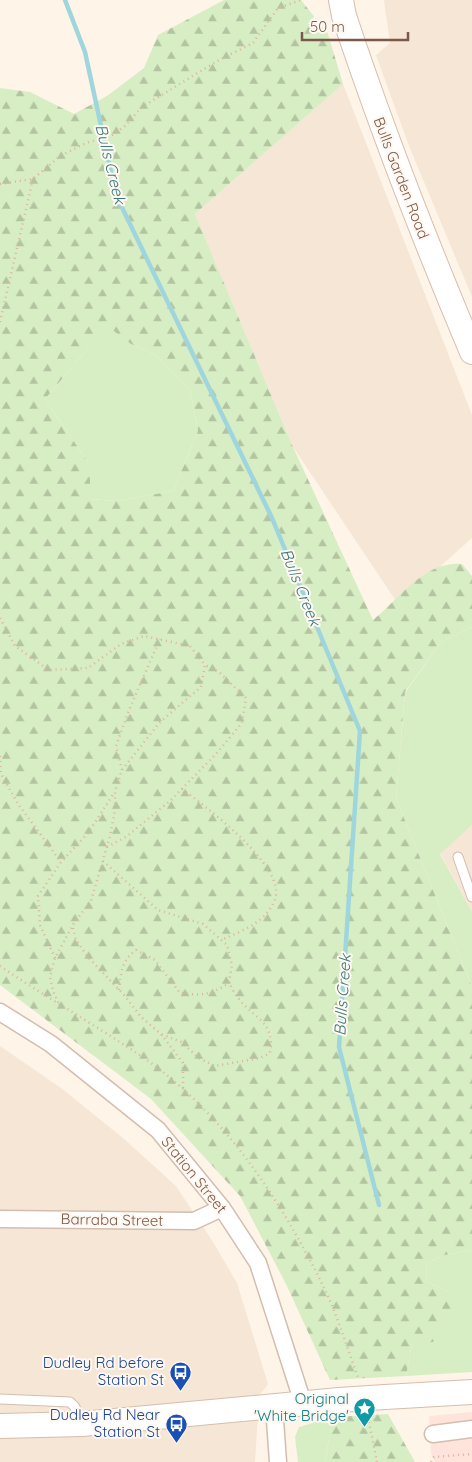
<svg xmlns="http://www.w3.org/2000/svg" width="472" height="1462" font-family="Quicksand,sans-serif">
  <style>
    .residential { fill: #f6e6d6 }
    .commercial { fill: #ffe4db }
    .grass { fill: #d7eec4 }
    .forest { fill: url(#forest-firs); fill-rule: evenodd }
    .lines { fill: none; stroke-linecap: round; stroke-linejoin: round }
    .stream { stroke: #9fd6dd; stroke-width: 4.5 }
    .lane-casing { stroke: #d4bdaf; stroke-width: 11 }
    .street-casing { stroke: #d4bdaf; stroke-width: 19 }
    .secondary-casing { stroke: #d8bdab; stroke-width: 26 }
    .path { stroke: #dcb49f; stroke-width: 2.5; stroke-dasharray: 1 4; stroke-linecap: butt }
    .lane { stroke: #fff; stroke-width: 9 }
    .street { stroke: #fff; stroke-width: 16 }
    .secondary { stroke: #fff; stroke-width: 24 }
    .secondary-bridge-casing { stroke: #d8bdab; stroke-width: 26; stroke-linecap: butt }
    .secondary-bridge { stroke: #fff; stroke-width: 24 }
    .labels { text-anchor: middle; stroke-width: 4; stroke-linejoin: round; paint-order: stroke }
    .street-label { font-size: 15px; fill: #7b5849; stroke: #fff8f0 }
    .transit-label { font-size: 15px; fill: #164399; stroke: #fff8f0; text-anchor: end }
    .culture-label { font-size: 15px; fill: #0d838f; stroke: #fff8f0; text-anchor: end }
    .water-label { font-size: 16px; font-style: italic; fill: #3b7981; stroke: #fff8f0 }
  </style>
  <defs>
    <pattern id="forest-firs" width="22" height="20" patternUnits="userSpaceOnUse" patternTransform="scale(1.25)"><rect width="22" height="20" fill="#d7eec4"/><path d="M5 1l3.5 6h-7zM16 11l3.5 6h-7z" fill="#b3c4a1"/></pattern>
  </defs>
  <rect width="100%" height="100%" fill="#fef4e8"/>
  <path class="residential" d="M384 0H472V297L409 146 376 55 390 43Z
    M343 84 472 415V538L398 604 293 447 195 214Z
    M472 825V912L440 853Z
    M0 1046 61 1088 123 1138 176 1186 213 1242 237 1283 268 1384 259 1396 255 1462H0Z"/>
  <path class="commercial" d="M472 1412V1462H435L431 1454 429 1416Z"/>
  <path class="grass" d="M110 327 131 344 156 355 190 390 198 431 173 491 116 501 90 499V465L45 399 84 353Z
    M472 627V825L440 854 472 912V987L396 798 405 693 441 642Z
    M472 1250V1372L406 1376 412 1344 447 1291 426 1281 427 1263 445 1255Z
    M333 1417 325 1462H298L295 1437 299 1427Z"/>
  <path class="forest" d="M224 0H301L328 34 343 84 195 214 293 447 373 620C398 600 425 560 462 564L472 576V627L441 642 405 692 396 798 472 987V1250L445 1255 427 1263 426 1281 447 1291 453 1305 433 1342 412 1344 406 1376 330 1380 286 1284 240 1196 151 1099 0 985V88L30 92 74 114 107 96 144 68 158 35ZM110 328 131 344 156 355 190 390 198 431 173 491 116 501 90 499V465L45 399 84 353Z
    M388 1414 415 1462H325L333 1417Z"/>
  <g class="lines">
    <path class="stream" d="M65 0 85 52 116 195 272 518 360 731 339 1047 379 1205"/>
    <defs>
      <path id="lane" d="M458 857 472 897
        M0 1399 70 1402 75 1407 81 1423"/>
      <path id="street" d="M0 1012 51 1044 158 1130 222 1208 258 1263 303 1403
        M0 1219 194 1221 222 1208
        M274 1406 278 1462
        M433 1434 472 1429"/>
      <path id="secondary" d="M341 0 344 16C382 130 425 241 472 352
        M385 1397 472 1392
        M0 1426 82 1424 339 1400"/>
    </defs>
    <use href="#lane" class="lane-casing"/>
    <use href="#street" class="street-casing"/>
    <use href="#secondary" class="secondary-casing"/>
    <path class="path" d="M0 184 33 179 60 156 86 143 112 135 125 126 142 107 219 60 253 43 278 8 301 0
      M0 322 33 179
      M0 618 15 646 49 670 88 668 121 644 144 636 190 646 205 665 201 687 160 722 122 770 115 791V810L110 836 91 901 74 923 55 958 50 977 53 991 59 1004
      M0 756 1 774 18 804 61 862
      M122 770 116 746 129 710 160 639
      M182 789C205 806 287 867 275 899 267 922 242 931 221 940
      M107 847 126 837 171 800 216 754 242 723 246 698 219 672 205 665
      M103 861 158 910 203 924 227 945 232 965 229 983C232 988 235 995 239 999 255 1020 275 1021 270 1053L260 1058 215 1066 199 1058 181 1042 161 1034
      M73 928 76 940 88 957 125 996 141 1017 161 1034 183 1063V1091
      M55 958 40 925 38 896 61 862 88 833 114 793
      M0 966C47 998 97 1026 144 1058 226 1115 283 1203 326 1292 339 1320 348 1351 359 1380
      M119 990C121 973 121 961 136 950L155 960 180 993C201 996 211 995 229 983
      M368 1417 377 1462
      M431 1462 434 1457 472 1454"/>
    <use href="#lane" class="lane"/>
    <use href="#street" class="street"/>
    <use href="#secondary" class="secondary"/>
    <defs>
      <path id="secondary-bridge" d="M339 1400 385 1397"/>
    </defs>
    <use href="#secondary-bridge" class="secondary-bridge-casing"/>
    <use href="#secondary-bridge" class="secondary-bridge"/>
  </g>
  <defs>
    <symbol id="bus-pin" viewBox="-11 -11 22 30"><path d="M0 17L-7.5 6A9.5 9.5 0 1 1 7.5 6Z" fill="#1a4fb4" stroke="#fff8f0"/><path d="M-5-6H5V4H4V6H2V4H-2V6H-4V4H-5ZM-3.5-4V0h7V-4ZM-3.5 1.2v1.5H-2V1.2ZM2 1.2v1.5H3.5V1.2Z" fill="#fff"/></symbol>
    <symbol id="sight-pin" viewBox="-11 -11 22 30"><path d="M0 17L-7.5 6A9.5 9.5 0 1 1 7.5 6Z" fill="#0f9aa8" stroke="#fff8f0"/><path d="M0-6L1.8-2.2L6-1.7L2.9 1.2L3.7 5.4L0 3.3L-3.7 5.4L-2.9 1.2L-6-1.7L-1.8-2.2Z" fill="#fff"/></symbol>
  </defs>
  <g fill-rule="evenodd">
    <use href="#bus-pin" x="168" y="1360" width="25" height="34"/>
    <use href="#sight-pin" x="352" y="1396" width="25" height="34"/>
    <use href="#bus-pin" x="164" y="1412" width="25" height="34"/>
  </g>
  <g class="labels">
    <g class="street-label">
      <text transform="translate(401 178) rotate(69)" y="5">Bulls Garden Road</text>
      <text transform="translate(194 1175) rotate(51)" y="5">Station Street</text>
      <text transform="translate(112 1220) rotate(1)" y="5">Barraba Street</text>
    </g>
    <g class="transit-label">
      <text x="164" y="1368">Dudley Rd before<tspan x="164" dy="17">Station St</tspan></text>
      <text x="160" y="1420">Dudley Rd Near<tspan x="160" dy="17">Station St</tspan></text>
    </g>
    <g class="culture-label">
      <text x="349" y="1404">Original<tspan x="349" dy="17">'White Bridge'</tspan></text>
    </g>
    <g class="water-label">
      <text transform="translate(111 164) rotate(76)" y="6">Bulls Creek</text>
      <text transform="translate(301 587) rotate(68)" y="6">Bulls Creek</text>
      <text transform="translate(342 995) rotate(-86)" y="6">Bulls Creek</text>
    </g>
  </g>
  <path d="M302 32v8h106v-8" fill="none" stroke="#7b5849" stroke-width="2.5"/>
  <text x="310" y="32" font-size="15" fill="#7b5849" stroke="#fff8f0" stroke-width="4" paint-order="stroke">50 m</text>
</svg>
